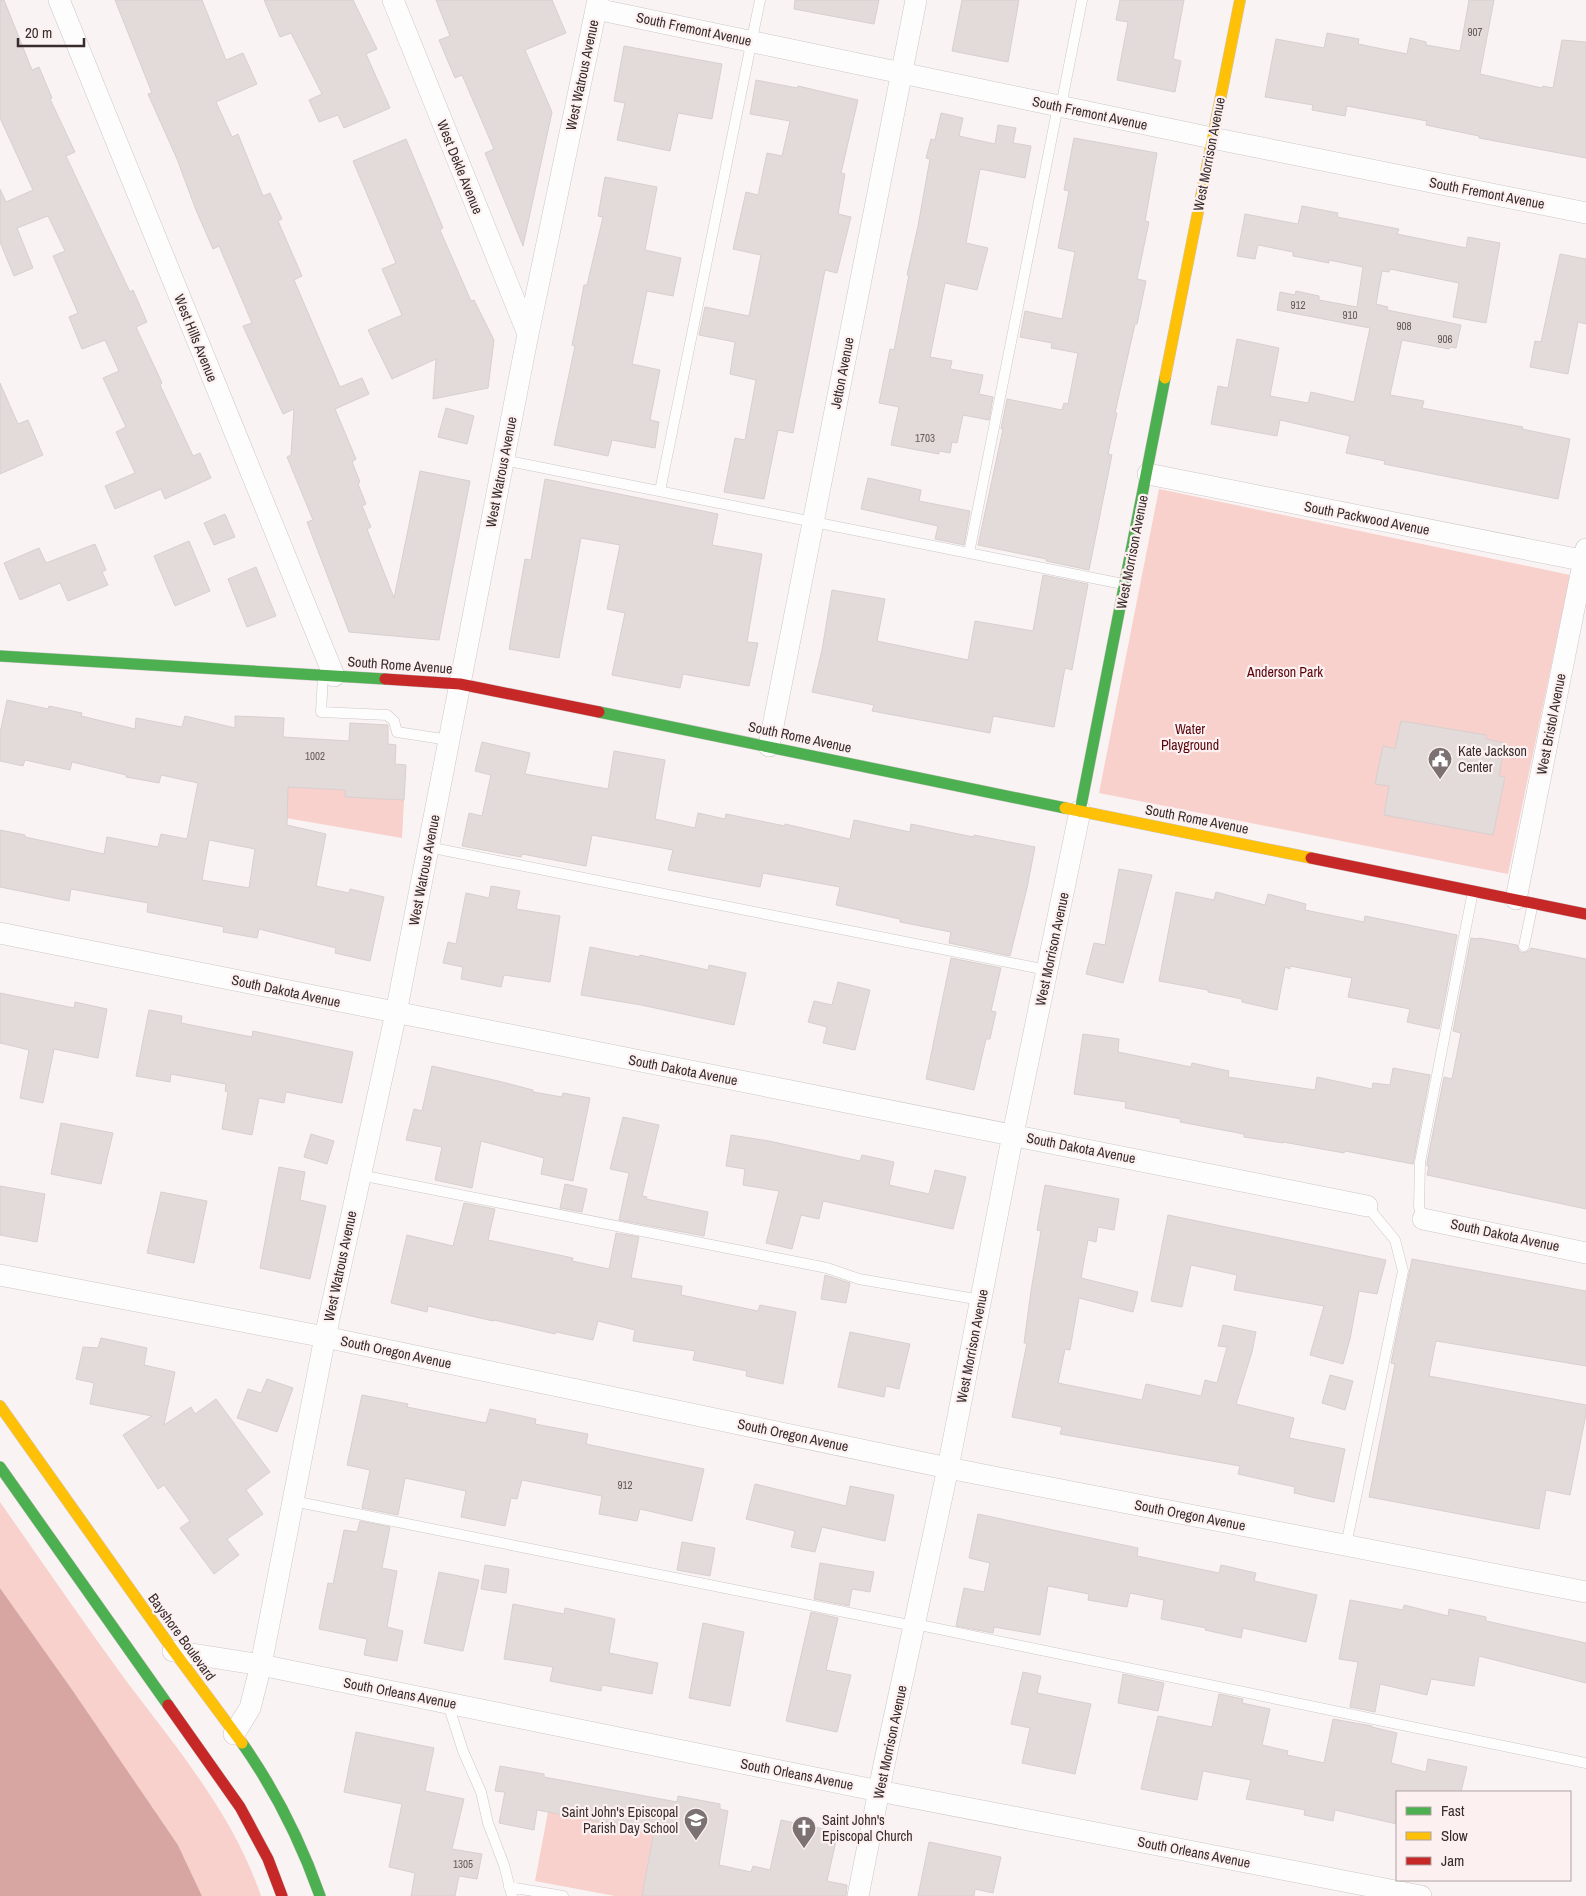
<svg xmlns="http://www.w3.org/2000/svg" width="1586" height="1896" font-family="'Archivo Narrow',sans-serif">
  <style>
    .green { fill: #f8d0cc }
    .water { fill: #d7a6a2 }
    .building { fill: #e3dada; stroke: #d8d0cf; fill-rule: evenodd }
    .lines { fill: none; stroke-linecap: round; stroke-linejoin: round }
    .lane-casing { stroke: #cec6c6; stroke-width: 11 }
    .street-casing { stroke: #cec6c6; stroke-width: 22 }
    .fast-casing { stroke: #cec6c6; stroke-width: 12 }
    .slow-casing { stroke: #cec6c6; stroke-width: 12 }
    .jam-casing { stroke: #cec6c6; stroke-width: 12 }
    .lane { stroke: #fefdfd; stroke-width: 10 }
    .street { stroke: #fefdfd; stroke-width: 21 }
    .fast { stroke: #4caf50; stroke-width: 11 }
    .slow { stroke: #ffc107; stroke-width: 11 }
    .jam { stroke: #c62828; stroke-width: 11 }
    .labels { text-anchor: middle; stroke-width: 4.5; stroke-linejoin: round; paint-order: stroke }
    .number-label { font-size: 11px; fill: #645a59 }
    .street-label { font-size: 14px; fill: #382d2c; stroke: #fcf1f0 }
    .park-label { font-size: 14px; fill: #59040c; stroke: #fcf1f0 }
    .poi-label { font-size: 14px; fill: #382d2c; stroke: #fcf1f0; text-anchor: start }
  </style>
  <rect width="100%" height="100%" fill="#f9f3f3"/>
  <path class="green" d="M1159 489 1570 575 1508 874 1099 793Z
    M288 787 345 790V797L404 800 402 838 286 818Z
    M0 1502C42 1562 84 1623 127 1682 177 1748 234 1816 261 1896H202L178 1845 73 1691 0 1588Z
    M548 1812 654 1832 642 1896H615L535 1881Z"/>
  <path class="water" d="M0 1588 73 1691 178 1845 202 1896H0Z"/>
  <path class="building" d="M0 0H4L32 70 39 67 52 98 50 99 75 152 66 156 130 292 133 290 147 322 136 327 162 383 160 385 193 456 200 453 211 478 165 499 161 489 115 509 105 486 135 473 116 432 126 427 103 378 119 371 105 340 82 349 69 317 78 313 53 256 65 251 48 216 17 228 33 268 14 276 0 242V189L6 202 33 190 0 118Z
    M115 0H202L226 60 243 53 257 84 216 102 232 137 238 134 263 196 270 193 282 219 278 221 302 276 294 280 340 387 362 378 369 394 335 409 356 459 352 462 360 482 358 484 366 504 362 506 371 527 367 529 394 598 420 471 470 481 439 640 349 632 307 522 313 520 287 457 291 455 294 409 283 414 243 326 252 323 219 246 213 249 196 210 177 159 148 94 152 93Z
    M264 0H353L377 49 366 54 390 108 344 128 338 115 319 122 309 100 322 94 291 33 280 37Z
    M436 0H552L566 33 525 50 552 112 523 246 485 153 494 149 462 75 455 78 439 40 450 36Z
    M795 0H879L874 24 794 9Z
    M962 0H1019L1008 62 952 51Z
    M1120 0H1184L1173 59 1181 61 1175 92 1117 80 1128 22 1116 20Z
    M1469 0H1494L1480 74 1542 88 1543 86 1553 88 1562 40 1586 42V158L1479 138V136L1426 125 1427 121 1347 106 1345 116 1312 110 1313 105 1265 97 1276 39 1324 48 1327 33 1359 39 1358 44 1407 54 1410 38 1426 42V45L1460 51Z
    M624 46 722 64 712 119 678 113 670 151 617 140 625 103 614 101Z
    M756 80 797 88 798 86 858 100 841 173 845 174 838 214 851 217 837 273 825 270 793 433 778 430 764 499 724 492 735 438 745 440 756 380 730 374 735 342 699 335 705 307 749 316 761 255 733 249 746 192 758 195 767 153 782 156 790 121 750 114Z
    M941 113 963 118 959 136 995 144 998 125 1016 128 1013 143 1031 146 1025 178 980 169 966 243 988 248 977 290 945 283 930 357 952 361 950 369 983 375 979 394 993 397 989 420 963 415 957 443 952 442 950 453 939 451V454L891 445 899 407 879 403 890 349 894 350 909 275H907L918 226 930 159 926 158 931 139 935 140Z
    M1074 138 1157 153 1145 221 1149 222 1137 279 1146 281 1137 324H1135L1115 413H1117L1108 454 1112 455 1089 570 1046 561V559L978 545 1003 429H1001L1007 399 1062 410 1064 403 1068 404 1078 353 1051 348 1052 343 1020 337 1025 311 1062 319 1075 252 1058 248 1069 191 1064 190Z
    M406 139 443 228 440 230 471 301 474 300 494 340 488 388 433 399 436 359 392 379 368 330 402 315 382 269 396 263 353 161Z
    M605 177 657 187 645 250 681 258 673 296 647 291 632 364 660 370 650 420 659 422 655 448 612 440 608 456 554 445 575 346 572 345 580 306 584 285H587L603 217 598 216Z
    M1302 206 1338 213 1337 217 1399 229 1397 234 1466 248 1468 237 1500 243 1486 323 1453 317 1459 283 1390 269 1389 272 1382 271 1376 304 1388 307 1387 310 1461 325 1456 348 1450 347 1449 349 1402 340 1390 395 1424 401 1422 408 1523 427 1522 429 1570 439 1558 499 1384 464 1385 461 1346 453 1350 436 1280 420 1277 436 1211 424 1218 386 1228 388 1237 339 1279 348 1270 396 1308 403 1311 392 1354 402 1370 328 1277 310 1280 292 1295 295 1296 291 1319 296V300L1357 307 1363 267 1329 260V263L1293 256V252L1258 245 1255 259 1237 256 1245 214 1298 224Z
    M1560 254 1586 259V324L1578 322 1568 374 1530 367 1535 341 1541 342Z
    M0 383 18 424 28 420 43 455 0 474Z
    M446 408 474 416 467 444 438 437Z
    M868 478 921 490 919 501 970 511 964 545 935 539 938 526 861 509Z
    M545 479 718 514 712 545 762 554 747 642 758 643 749 686 683 674 680 688 612 675 625 613 607 609 620 545 581 538 559 658 509 649 525 559 531 560Z
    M225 514 235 537 214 545 204 523Z
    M189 541 210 591 175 606 154 556Z
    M95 544 106 570 102 572 108 585 68 601 60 583 20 600 4 563 39 548 46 563Z
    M256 567 276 616 247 627 228 579Z
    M1043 575 1088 584 1072 670 1065 668 1054 727 993 716 990 733 872 711 874 705 812 692 822 650 832 590 885 599 877 641 968 660 975 621 1033 631Z
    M7 700 48 709 49 706 82 713 81 716 135 729 136 718 182 727 185 716 235 728V716L284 718 283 737 349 741 350 723 388 725V744L396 745 395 764 406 765 404 800 345 797V790L288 787 287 825 326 834 316 886 349 893 350 889 384 897 370 961 335 953 336 948 259 929 257 938 223 932 224 927 147 912 148 903 71 889 69 901 0 887V830L25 835V837L104 854 107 837 158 847 161 834 187 839 198 783 161 775 159 783 126 777V775L72 762 70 770 25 760 23 766 0 761V733ZM209 840 255 849 249 888 202 880Z
    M1401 721 1486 735V739L1505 743 1499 776 1505 777 1493 835 1384 815 1389 786 1375 784 1383 746 1395 749Z
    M482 742 530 753 525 774 608 789 614 751 665 760 655 819 695 828 698 813 725 819 726 814 785 826V824L850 839 854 820 910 832 911 824 973 837 974 835 1035 847 1027 888 1010 956 949 943 951 932 900 922V919L836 905 840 887 763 873 760 887 668 870 673 850 592 835 586 866 522 854 521 857 462 846 469 813 482 816 491 775 475 771Z
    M1119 869 1152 875 1123 983 1086 974 1094 943 1105 945Z
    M491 886 520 891 516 909 560 916 550 982 504 975 501 987 461 979 463 967 443 963 448 942 456 944 466 893 489 898Z
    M1176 892 1214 900 1216 892 1265 905 1268 894 1306 904 1305 910 1364 922 1365 916 1457 935 1439 1029 1407 1022 1410 1009 1348 997 1352 978 1290 966V969L1285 967 1277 1010 1242 1002V999L1208 992V990L1159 981Z
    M1471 938 1479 939V938L1517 945 1519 951 1523 953 1529 951 1531 948 1586 959V1209L1427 1175 1429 1166H1427V1163L1444 1077 1452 1079 1461 1033 1453 1031Z
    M590 947 639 957 640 955 708 970 709 965 746 973 734 1025 641 1005 581 995Z
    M951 958 1001 968 991 1011 996 1012 990 1039H986L974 1090 926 1079Z
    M838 982 870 990 855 1050 823 1043 827 1027 808 1022 814 1001 832 1005Z
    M0 993 74 1008 75 1002 107 1009 98 1058 54 1049 43 1103 20 1098 29 1050 0 1043Z
    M149 1010 182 1016 181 1023 252 1037 253 1031 353 1052 342 1103 286 1092 284 1103 259 1098 252 1135 222 1129 228 1092 225 1091 226 1084 171 1074 170 1082 136 1076Z
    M1083 1034 1119 1039 1118 1052 1191 1067 1192 1063 1229 1071 1228 1077 1315 1090 1317 1077 1372 1089 1373 1083 1390 1085 1393 1068 1430 1075 1413 1164 1345 1151 1344 1153 1283 1142V1143L1244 1137V1134L1180 1122 1181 1119 1125 1108 1126 1102 1074 1094Z
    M432 1066 498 1081 533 1090V1092L562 1097 563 1093 590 1098 573 1181 541 1174 544 1158 481 1141 472 1188 435 1180 442 1147 406 1140 414 1109 422 1111Z
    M623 1117 659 1125 642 1196 647 1197 646 1199 708 1212 704 1236 619 1220 629 1173 610 1169Z
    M61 1123 113 1133 101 1184 51 1174Z
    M311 1134 334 1141 327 1164 304 1157Z
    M731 1135 769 1141 860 1161 862 1155 894 1162 889 1185 929 1194 935 1170 966 1177 953 1229 823 1201 819 1219 801 1215 792 1249 766 1243 779 1191 743 1185 745 1169 726 1166Z
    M279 1167 305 1172 300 1200 326 1206 310 1279 260 1268Z
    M565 1184 587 1189 582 1212 560 1208Z
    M1045 1185 1119 1199 1114 1230 1098 1227 1096 1242 1088 1240 1081 1278 1138 1292 1133 1312 1079 1298 1070 1350 1065 1349 1058 1383 1142 1400 1146 1384 1201 1396 1205 1380 1217 1383 1227 1347 1218 1346 1223 1325 1256 1332 1252 1352 1236 1404 1294 1418 1289 1438 1345 1449 1334 1502 1294 1493 1295 1487 1238 1474 1240 1466 1060 1434 1062 1427 1012 1417 1027 1343H1024L1031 1291 1041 1231 1037 1230Z
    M0 1186 45 1194 37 1242 0 1235Z
    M161 1192 207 1201 194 1263 147 1253Z
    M464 1203 495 1209 488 1240 573 1258 572 1261 609 1269 616 1233 639 1237 631 1278 682 1286 681 1295 758 1311 760 1305 796 1312 783 1384 746 1376 747 1371 693 1360 695 1351 633 1341 635 1330 598 1321 593 1340 556 1332 555 1334 494 1320 493 1321 428 1306 427 1312 391 1303 407 1235 453 1246Z
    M1168 1215 1386 1260 1377 1294 1359 1291 1350 1339 1343 1364 1310 1355 1324 1306 1234 1290 1237 1275 1191 1265 1182 1307 1151 1301Z
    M1412 1259 1586 1291V1366L1436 1341 1429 1376 1586 1405V1414L1570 1495 1546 1490 1539 1529 1369 1497 1395 1364 1391 1363Z
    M825 1275 850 1283 846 1303 821 1299Z
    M850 1332 910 1344 899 1389 886 1386 884 1397 838 1387Z
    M101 1338 147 1348 144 1365 175 1372 164 1425 191 1407 195 1414 216 1399 270 1472 246 1490 263 1514 227 1539 239 1555 214 1574 180 1528 190 1521 164 1485 158 1489 123 1435 152 1416 90 1404 94 1383 76 1379 83 1347 98 1348Z
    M1330 1375 1353 1381 1345 1410 1322 1403Z
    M267 1379 293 1388 277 1432 237 1418 248 1389 261 1393Z
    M362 1395 408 1404 407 1407 486 1423 490 1409 536 1419 535 1424 588 1434 586 1444 704 1469 692 1521 640 1509 637 1521 599 1514 602 1496 522 1480 517 1499 511 1498 505 1526 461 1517 466 1491 405 1478 398 1515 362 1508 370 1470 347 1465Z
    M755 1484 846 1506 850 1486 894 1495 885 1541 822 1527 815 1552 791 1547 795 1531 746 1519Z
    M978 1514 1138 1548 1137 1556 1219 1573 1221 1565 1256 1573 1254 1581 1317 1595 1306 1642 1243 1628 1241 1638 1205 1630 1206 1628 1161 1619 1164 1600 1130 1593 1127 1607 1088 1600 1089 1594 1048 1586 1040 1635 994 1627 993 1633 956 1626 964 1588 984 1592 990 1563 969 1558Z
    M360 1521 390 1527 382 1568 397 1571 387 1627 403 1631 397 1661 364 1655 367 1639 319 1629 328 1583 333 1584 344 1530 357 1532Z
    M682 1542 715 1548 710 1576 677 1570Z
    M820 1563 874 1572 870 1592 852 1589 849 1606 814 1599Z
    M485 1565 509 1569 506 1593 481 1589Z
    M439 1572 479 1580 463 1651 424 1643Z
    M1350 1600 1403 1610 1404 1605 1448 1616 1449 1609 1486 1617V1621L1586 1643V1683L1479 1656 1474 1686 1431 1679 1427 1695 1380 1684 1375 1712 1350 1707 1358 1662 1339 1659Z
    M513 1604 564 1614 565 1608 615 1619 609 1653 658 1663 652 1694 602 1685 601 1691 550 1681 553 1667 504 1659Z
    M811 1612 838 1618 826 1670 851 1675 837 1732 786 1721Z
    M703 1623 744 1632 730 1706 689 1698Z
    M1023 1672 1041 1676 1037 1693 1091 1704 1075 1774 1022 1763 1030 1728 1011 1724Z
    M1123 1674 1164 1683 1158 1711 1118 1703Z
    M1219 1694 1243 1699 1242 1703 1270 1709 1262 1745 1288 1751 1287 1755 1324 1763 1333 1719 1372 1726V1727L1397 1733 1391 1763 1426 1772 1428 1759 1467 1767 1461 1792H1397V1824L1335 1810 1333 1821 1304 1815 1305 1810 1246 1799 1251 1780 1203 1771 1197 1800 1141 1789 1158 1716 1212 1727Z
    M356 1732 434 1748 425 1791 464 1799 452 1849 482 1854 477 1879 459 1876 455 1896H411L415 1873 389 1867 402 1804 344 1792Z
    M500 1766 544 1774V1777L677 1802 678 1796 720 1804V1809L728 1811 719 1865 751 1872 753 1866 770 1870 781 1820 838 1832 827 1881 847 1885 846 1896H642L654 1832 537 1810 534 1830 499 1823 505 1792 495 1791Z
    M929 1842 1001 1857 993 1893 975 1889 974 1896H918Z"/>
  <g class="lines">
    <defs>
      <path id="lane" d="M1061 106 1082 0
        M504 460 1123 584
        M660 491 760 0
        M969 553 1058 106
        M323 676 321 712 387 715 394 721 397 732 449 740
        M428 847 1047 970
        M1524 946 1533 903
        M360 1175 827 1268 859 1279 981 1300
        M1423 1219 1419 1207 1420 1162 1473 891
        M293 1501 914 1626
        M1346 1545 1403 1271 1395 1240 1367 1206
        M915 1624 1586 1763
        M448 1704 463 1751 481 1792 488 1823 504 1865 512 1896
        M509 1887 563 1896"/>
      <path id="street" d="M59 0 334 676
        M393 0 528 334
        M596 9 1212 138 1586 213
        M1148 474 1586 561
        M769 746 916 0
        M1516 899 1586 549
        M0 933C455 1026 911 1114 1367 1206
        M1423 1219 1586 1253
        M0 1275 325 1337 948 1468 1586 1592
        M173 1651 261 1665 879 1791 1421 1896
        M234 1734 250 1708 261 1665 325 1337 396 1013 528 334 598 0
        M858 1896 884 1765 948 1468 1013 1134 1080 811"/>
      <path id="fast" d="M0 656 385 679
        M599 712 1065 808
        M1080 811 1165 378
        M0 1467 168 1705
        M242 1743C275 1790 301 1842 320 1896"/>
      <path id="slow" d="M1165 378 1240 0
        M1065 808 1311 858
        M0 1406 173 1650 242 1743"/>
      <path id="jam" d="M385 679 460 684 599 712
        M1311 858 1586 914
        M168 1705 240 1807 268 1859 282 1896"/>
    </defs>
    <use href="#lane" class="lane-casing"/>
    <use href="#street" class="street-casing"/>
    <use href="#fast" class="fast-casing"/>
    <use href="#slow" class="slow-casing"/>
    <use href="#jam" class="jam-casing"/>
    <use href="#lane" class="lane"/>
    <use href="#street" class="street"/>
    <use href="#fast" class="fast"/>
    <use href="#slow" class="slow"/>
    <use href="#jam" class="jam"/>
  </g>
  <defs>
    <symbol id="civic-pin" viewBox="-11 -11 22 30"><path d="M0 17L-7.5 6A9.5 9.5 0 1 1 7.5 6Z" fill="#7c7272" stroke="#fcf1f0"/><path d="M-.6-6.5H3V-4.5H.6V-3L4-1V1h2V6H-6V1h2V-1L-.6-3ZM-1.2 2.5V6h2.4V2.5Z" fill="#fff"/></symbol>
    <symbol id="school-pin" viewBox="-11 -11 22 30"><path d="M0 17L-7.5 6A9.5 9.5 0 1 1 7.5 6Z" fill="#7c7272" stroke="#fcf1f0"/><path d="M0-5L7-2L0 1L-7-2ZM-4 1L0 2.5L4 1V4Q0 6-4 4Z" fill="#fff"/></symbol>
    <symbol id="church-pin" viewBox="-11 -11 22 30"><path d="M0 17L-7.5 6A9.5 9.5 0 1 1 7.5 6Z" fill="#7c7272" stroke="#fcf1f0"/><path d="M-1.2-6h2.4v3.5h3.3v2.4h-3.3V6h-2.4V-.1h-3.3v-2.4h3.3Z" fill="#fff"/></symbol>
  </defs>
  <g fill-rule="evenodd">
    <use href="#civic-pin" x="1426" y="745" width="28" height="38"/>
    <use href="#school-pin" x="682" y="1806" width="28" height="38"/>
    <use href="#church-pin" x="790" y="1814" width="28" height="38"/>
  </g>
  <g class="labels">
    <g class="number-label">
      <text x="1475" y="36">907</text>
      <text x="1298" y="309">912</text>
      <text x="1350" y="319">910</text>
      <text x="1404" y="330">908</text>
      <text x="1445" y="343">906</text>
      <text x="925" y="442">1703</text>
      <text x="315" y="760">1002</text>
      <text x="625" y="1489">912</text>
      <text x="463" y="1868">1305</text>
    </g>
    <g class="street-label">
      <text transform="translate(694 29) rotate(12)" y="5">South Fremont Avenue</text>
      <text transform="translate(582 75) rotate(-78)" y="5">West Watrous Avenue</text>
      <text transform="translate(1090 113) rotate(12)" y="5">South Fremont Avenue</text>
      <text transform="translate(1209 154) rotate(-79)" y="5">West Morrison Avenue</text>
      <text transform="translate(460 167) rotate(68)" y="5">West Dekle Avenue</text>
      <text transform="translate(1487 193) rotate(11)" y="5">South Fremont Avenue</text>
      <text transform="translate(196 338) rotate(68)" y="5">West Hills Avenue</text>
      <text transform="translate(842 373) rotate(-79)" y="5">Jetton Avenue</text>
      <text transform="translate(501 472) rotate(-79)" y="5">West Watrous Avenue</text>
      <text transform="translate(1367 518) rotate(11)" y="5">South Packwood Avenue</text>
      <text transform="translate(1132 552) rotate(-79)" y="5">West Morrison Avenue</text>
      <text transform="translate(400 665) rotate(4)" y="5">South Rome Avenue</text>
      <text transform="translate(1551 724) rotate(-79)" y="5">West Bristol Avenue</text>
      <text transform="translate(800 737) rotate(12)" y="5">South Rome Avenue</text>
      <text transform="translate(1197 819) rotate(11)" y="5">South Rome Avenue</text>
      <text transform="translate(424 870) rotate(-79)" y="5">West Watrous Avenue</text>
      <text transform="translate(1052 949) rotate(-78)" y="5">West Morrison Avenue</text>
      <text transform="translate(286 991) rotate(12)" y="5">South Dakota Avenue</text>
      <text transform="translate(683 1070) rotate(11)" y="5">South Dakota Avenue</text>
      <text transform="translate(1081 1148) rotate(11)" y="5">South Dakota Avenue</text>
      <text transform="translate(1505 1235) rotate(12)" y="5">South Dakota Avenue</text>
      <text transform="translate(340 1266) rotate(-78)" y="5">West Watrous Avenue</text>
      <text transform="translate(972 1346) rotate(-79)" y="5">West Morrison Avenue</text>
      <text transform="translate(396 1352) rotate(12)" y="5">South Oregon Avenue</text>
      <text transform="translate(793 1435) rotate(12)" y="5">South Oregon Avenue</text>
      <text transform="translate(1190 1515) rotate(11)" y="5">South Oregon Avenue</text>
      <text transform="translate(182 1637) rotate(54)" y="5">Bayshore Boulevard</text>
      <text transform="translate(400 1693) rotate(11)" y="5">South Orleans Avenue</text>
      <text transform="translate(890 1742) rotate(-78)" y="5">West Morrison Avenue</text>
      <text transform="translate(797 1774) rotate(11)" y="5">South Orleans Avenue</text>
      <text transform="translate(1194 1852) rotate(11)" y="5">South Orleans Avenue</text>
    </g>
    <g class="park-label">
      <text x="1285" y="677">Anderson Park</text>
      <text x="1190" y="734">Water<tspan x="1190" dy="16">Playground</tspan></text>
    </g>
    <g class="poi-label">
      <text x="1458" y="756">Kate Jackson<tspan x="1458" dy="16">Center</tspan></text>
      <text x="678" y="1817" text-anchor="end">Saint John's Episcopal<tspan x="678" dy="16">Parish Day School</tspan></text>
      <text x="822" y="1825">Saint John's<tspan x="822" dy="16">Episcopal Church</tspan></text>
    </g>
  </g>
  <rect x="1396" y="1791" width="175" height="90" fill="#fcf1f0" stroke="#aea3a2"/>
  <rect x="1406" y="1807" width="25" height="8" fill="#4caf50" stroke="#aea3a2"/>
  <text x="1441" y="1816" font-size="15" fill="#382d2c">Fast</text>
  <rect x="1406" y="1832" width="25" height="8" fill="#ffc107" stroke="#aea3a2"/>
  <text x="1441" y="1841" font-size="15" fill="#382d2c">Slow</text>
  <rect x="1406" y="1857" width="25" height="8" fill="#c62828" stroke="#aea3a2"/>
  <text x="1441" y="1866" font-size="15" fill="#382d2c">Jam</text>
  <path d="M18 38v8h66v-8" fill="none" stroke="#382d2c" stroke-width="2.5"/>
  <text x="25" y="38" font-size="15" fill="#382d2c" stroke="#fcf1f0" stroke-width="4" paint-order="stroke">20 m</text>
</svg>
